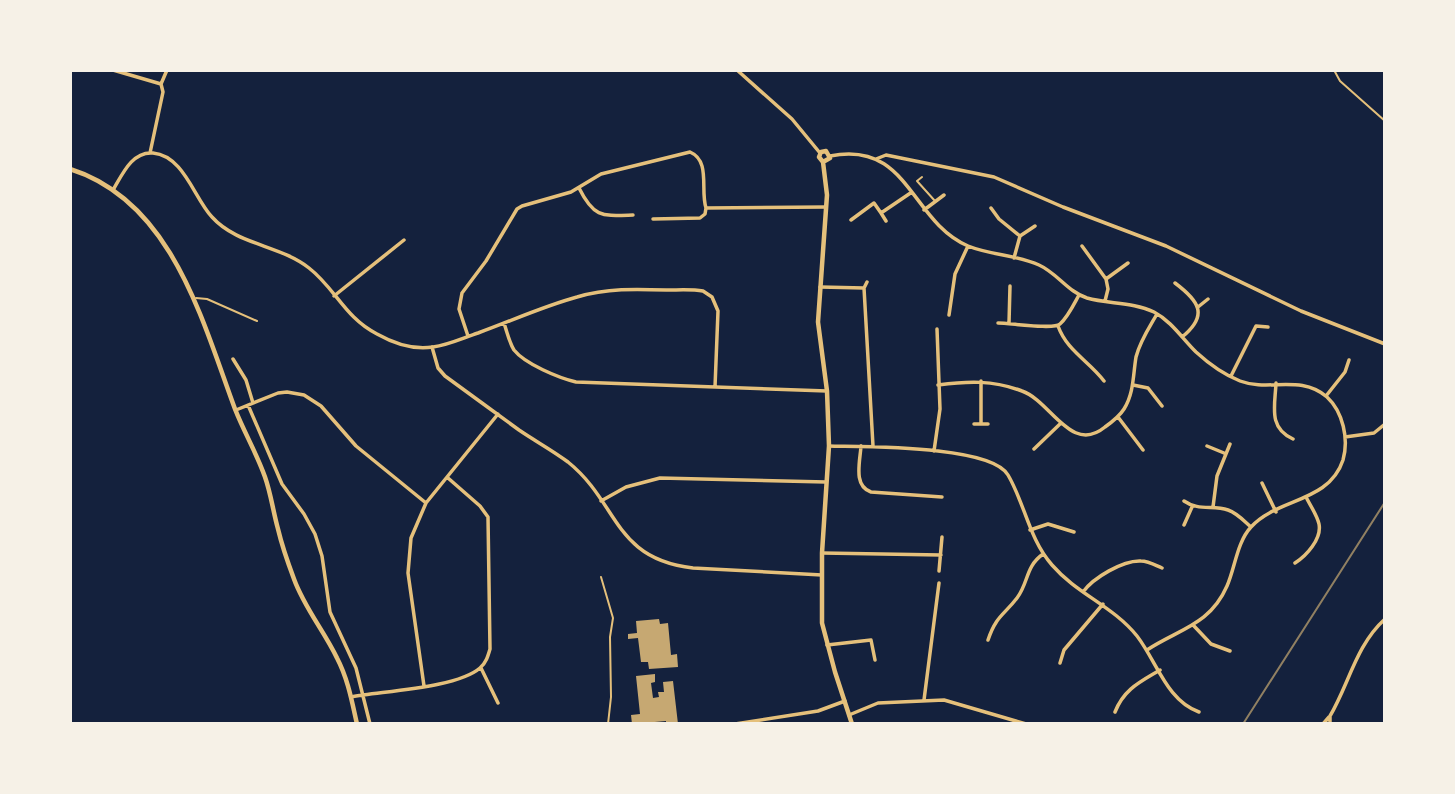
<svg xmlns="http://www.w3.org/2000/svg" width="1455" height="794" font-family="Helvetica,sans-serif">
  <style>
    .building { fill: #c6a872 }
    .lines { fill: none; stroke-linecap: round; stroke-linejoin: round }
    .path { stroke: #e5c07b; stroke-width: 2 }
    .service { stroke: #e5c07b; stroke-width: 2 }
    .minor { stroke: #e5c07b; stroke-width: 3.5 }
    .tertiary { stroke: #e5c07b; stroke-width: 4.5 }
    .rail { stroke: #918062; stroke-width: 2 }
  </style>
  <rect width="100%" height="100%" fill="#14213d"/>
  <path class="building" d="M659 619 660 624 668 623 671 655 677 654 678 667 649 669 648 662H641L638 638 628 639V634L637 633 636 621Z
    M655 674V682L651 683 653 698 659 697 658 692H664L663 682 673 681 678 724H666V721L632 724 631 715 640 714 636 676Z"/>
  <g class="lines">
    <path class="path" d="M1334 70 1340 81 1385 121
      M601 577 613 618 610 637 611 697 608 724"/>
    <path class="service" d="M922 177 917 181 935 201
      M196 298 207 299 257 321"/>
    <path class="minor" d="M113 70 161 84
      M737 70 792 119 820 153
      M150 153 163 92 161 84 167 70
      M830 156C909 140 910 221 968 246 990 255 1017 255 1039 265 1057 273 1068 292 1087 298 1108 304 1133 302 1154 312 1171 321 1182 338 1196 352 1208 363 1225 375 1240 381 1269 392 1300 374 1327 397 1343 412 1349 439 1343 460 1329 503 1277 498 1251 527 1237 542 1235 568 1227 586 1210 625 1179 629 1147 650
      M876 159 886 155 994 177 1063 207 1166 246 1301 311 1385 344
      M579 188C594 218 602 216 633 215
      M113 190C122 175 132 151 153 153 184 156 194 198 212 217 237 245 280 245 309 268 335 288 345 318 377 334 393 343 414 350 433 347 448 345 463 338 478 333 511 321 544 306 577 297 607 288 636 289 667 290 679 290 692 289 703 291L712 297 718 311 715 387
      M991 208 999 219 1020 236
      M924 210 944 195
      M653 219 700 218 705 214 706 208 826 207
      M851 220 874 203 881 213
      M886 221 881 213 912 192
      M1082 246 1106 279
      M1014 258 1020 236 1035 226
      M867 282 864 288 873 446
      M1175 283C1199 301 1209 315 1182 337
      M820 287 864 288
      M334 296 404 240
      M1105 301 1108 289 1106 279 1128 263
      M1198 307 1208 299
      M949 315 955 274 968 246
      M504 323C507 332 509 342 514 350 525 364 559 378 576 382L827 391
      M998 323C1010 323 1054 330 1060 324 1068 317 1074 304 1079 295
      M1009 323 1010 286
      M1058 326C1067 351 1089 361 1104 381
      M468 336 459 309 462 293 486 261 517 209 522 206 571 192 601 174 690 152C711 161 700 190 706 208
      M432 347 438 368 445 376C470 394 494 412 519 430 535 441 552 450 568 462 619 503 613 559 693 568L822 575
      M233 359 246 380 253 403
      M1231 376 1256 326 1268 327
      M1276 383C1275 406 1268 428 1293 439
      M938 385C968 381 993 380 1022 391 1051 401 1071 455 1105 427 1112 422 1119 417 1124 409 1134 393 1133 375 1136 357 1140 341 1149 328 1157 314
      M1133 385 1148 388 1162 406
      M1326 396 1345 372 1349 360
      M248 405 282 484 304 514 315 534 322 556 330 612 356 668 370 724
      M236 410 278 393 287 392 304 395 321 406 356 446 426 503
      M1118 417 1143 450
      M974 424H988
      M981 424V381
      M1345 437 1374 433 1385 424
      M829 446C863 447 991 445 1008 475 1025 504 1029 539 1052 565 1077 594 1113 606 1137 636 1157 662 1167 701 1199 712
      M861 446C860 462 853 486 871 492L942 497
      M1207 446 1224 453
      M1034 449 1061 423
      M934 451 940 409 937 329
      M1262 483 1276 512
      M601 501 626 487 660 478 826 482
      M1184 501C1198 511 1213 505 1228 510 1237 513 1244 521 1251 527
      M1213 507 1217 476 1230 444
      M1184 525 1192 507
      M1030 530 1048 524 1074 532
      M822 553 941 555
      M1295 563C1306 556 1322 539 1319 524 1317 515 1310 505 1306 497
      M939 571 942 537
      M1083 592C1093 578 1123 560 1141 561 1148 561 1155 565 1162 568
      M1194 626 1211 644 1230 651
      M988 640C996 616 1004 615 1017 598 1029 582 1025 567 1043 554
      M827 645 871 640 875 660
      M1060 663 1064 650 1103 604
      M481 668 498 703
      M424 686 408 573 411 538 426 503 498 414
      M351 697C383 691 457 688 480 668 486 663 488 656 490 649L488 517 480 506 448 478
      M924 700 939 583
      M1115 712C1124 689 1140 682 1160 670
      M849 715 878 703 944 700 1026 724
      M735 724 818 711 845 701
      M1323 724 1329 717
      M1330 724V716C1349 684 1356 645 1385 619"/>
    <path class="tertiary" d="M823 162 830 158 826 151 821 152 819 157 823 162 827 195 818 322 827 391 829 446 822 553V623L835 672 852 724
      M70 169C172 201 202 320 235 409 244 432 257 454 265 477 271 494 273 511 278 529 282 546 288 563 294 579 304 607 324 631 337 658 348 679 352 702 357 724"/>
    <path class="rail" d="M1243 724 1385 502"/>
  </g>
  <rect width="1455" height="794" fill="none" stroke="#f6f1e7" stroke-width="144"/>
</svg>
